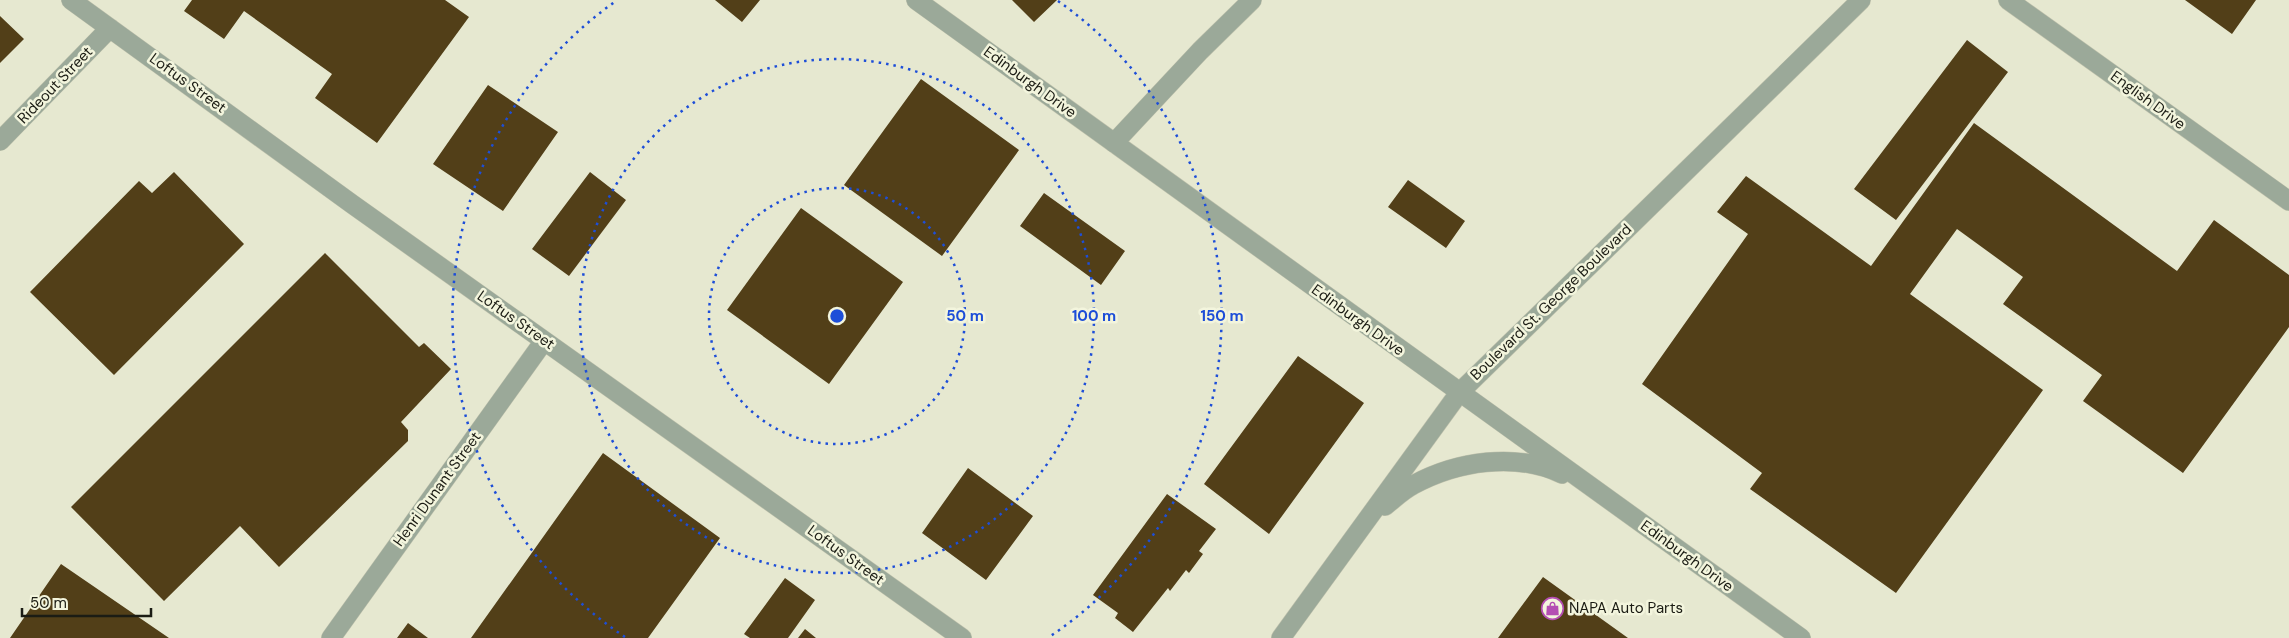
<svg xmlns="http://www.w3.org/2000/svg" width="2289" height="638" font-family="'DM Sans',sans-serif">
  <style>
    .building { fill: #523f18 }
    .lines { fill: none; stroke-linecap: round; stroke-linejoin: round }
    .minor-casing { stroke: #c1c3ae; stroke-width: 20 }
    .minor { stroke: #9ba999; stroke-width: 19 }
    .ring { fill: none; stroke: #1d4ed8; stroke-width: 2.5; stroke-dasharray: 2.5 5 }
    .labels { text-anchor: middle; stroke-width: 5; stroke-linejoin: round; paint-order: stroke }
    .street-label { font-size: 15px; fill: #1b1c14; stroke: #f3f5dd }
    .poi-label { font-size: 15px; fill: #1b1c14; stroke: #f3f5dd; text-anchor: start }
    .centre { fill: #1d4ed8; stroke: #f3f5dd; stroke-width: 2.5 }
    .ring-label { font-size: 15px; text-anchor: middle; font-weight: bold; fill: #1d4ed8; stroke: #f3f5dd; stroke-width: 5; stroke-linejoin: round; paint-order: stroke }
  </style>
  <rect width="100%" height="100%" fill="#e6e8d0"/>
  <path class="building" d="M192 0H445L469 17 377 143 315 98 332 74 244 11 224 39 184 11Z
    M715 0H760L742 22Z
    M1012 0H1057L1034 22Z
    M2185 0H2256L2232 34Z
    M0 16 24 39 0 63Z
    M1967 40 2008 72 1896 220 1854 189Z
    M921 79 1019 150 942 256 844 185Z
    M488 85 558 132 503 211 433 164Z
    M1974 123 2177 271 2214 220 2289 275V327L2183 473 2083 401 2102 375 2003 304 2023 277 1957 229 1910 294 2043 390 1896 593 1750 489 1762 473 1642 384 1748 234 1717 212 1746 176 1871 266Z
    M174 172 244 244 114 375 30 292 139 181 152 193Z
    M590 172 626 200 569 276 532 249Z
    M1408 180 1465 221 1446 248 1388 207Z
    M1044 193 1125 251 1101 285 1020 226Z
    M801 208 903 282 829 384 727 310Z
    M325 253 419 347 424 343 451 369 401 422 408 430V441L279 567 240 526 164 601 71 507Z
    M1298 356 1364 403 1269 534 1204 484Z
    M603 453 720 538 648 638H471Z
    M968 468 1033 516 986 580 922 533Z
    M1167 494 1216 529 1199 551 1203 554 1189 573 1186 570 1170 591 1168 588 1133 632 1115 618 1118 613 1093 595Z
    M61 564 169 638H10Z
    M1543 577 1628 638H1498Z
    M785 578 815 600 788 638H750L744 634Z
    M408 623 428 638H397Z
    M805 629 816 638H798Z"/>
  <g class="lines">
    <defs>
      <path id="minor" d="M71 0 352 204 962 638
        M916 0 1801 638
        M2008 0 2289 201
        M0 141 110 28
        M1114 143 1200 51 1252 0
        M1385 506C1394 499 1403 490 1413 485 1457 461 1516 452 1562 474
        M331 638 544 341
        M1281 638 1459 393 1861 0"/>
    </defs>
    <use href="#minor" class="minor-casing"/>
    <use href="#minor" class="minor"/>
  </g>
  <g class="ring">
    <circle cx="837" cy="316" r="128"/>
    <circle cx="837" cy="316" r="257"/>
    <path d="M625 637A385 385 0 0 1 616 1M1058 1A385 385 0 0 1 1049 637"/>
  </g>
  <defs>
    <symbol id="shop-ring" viewBox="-11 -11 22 22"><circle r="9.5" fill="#f3f5dd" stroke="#b44eb3" stroke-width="1.5"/><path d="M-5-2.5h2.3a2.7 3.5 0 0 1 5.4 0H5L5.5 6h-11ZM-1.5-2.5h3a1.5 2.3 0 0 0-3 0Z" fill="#b44eb3"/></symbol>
  </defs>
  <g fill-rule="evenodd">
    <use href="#shop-ring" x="1540" y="596" width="25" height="25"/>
  </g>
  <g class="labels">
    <g class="street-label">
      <text transform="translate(1030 82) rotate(36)" y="5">Edinburgh Drive</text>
      <text transform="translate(188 83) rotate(36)" y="5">Loftus Street</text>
      <text transform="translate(55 85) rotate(-46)" y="5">Rideout Street</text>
      <text transform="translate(2148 100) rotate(36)" y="5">English Drive</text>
      <text transform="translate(1551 302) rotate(-44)" y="5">Boulevard St. George Boulevard</text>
      <text transform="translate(516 320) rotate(35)" y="5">Loftus Street</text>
      <text transform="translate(1358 320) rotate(36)" y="5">Edinburgh Drive</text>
      <text transform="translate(437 489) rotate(-54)" y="5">Henri Dunant Street</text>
      <text transform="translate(846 555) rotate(36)" y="5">Loftus Street</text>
      <text transform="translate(1687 556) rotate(36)" y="5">Edinburgh Drive</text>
    </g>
    <g class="poi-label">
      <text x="1569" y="613">NAPA Auto Parts</text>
    </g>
  </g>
  <circle cx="837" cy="316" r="8" class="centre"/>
  <g class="ring-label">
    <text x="965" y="321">50 m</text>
    <text x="1094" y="321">100 m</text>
    <text x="1222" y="321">150 m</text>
  </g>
  <path d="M22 608v8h129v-8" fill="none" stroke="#1b1c14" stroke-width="2.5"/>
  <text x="30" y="608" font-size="15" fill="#1b1c14" stroke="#f3f5dd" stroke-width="4" paint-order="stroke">50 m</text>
</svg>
